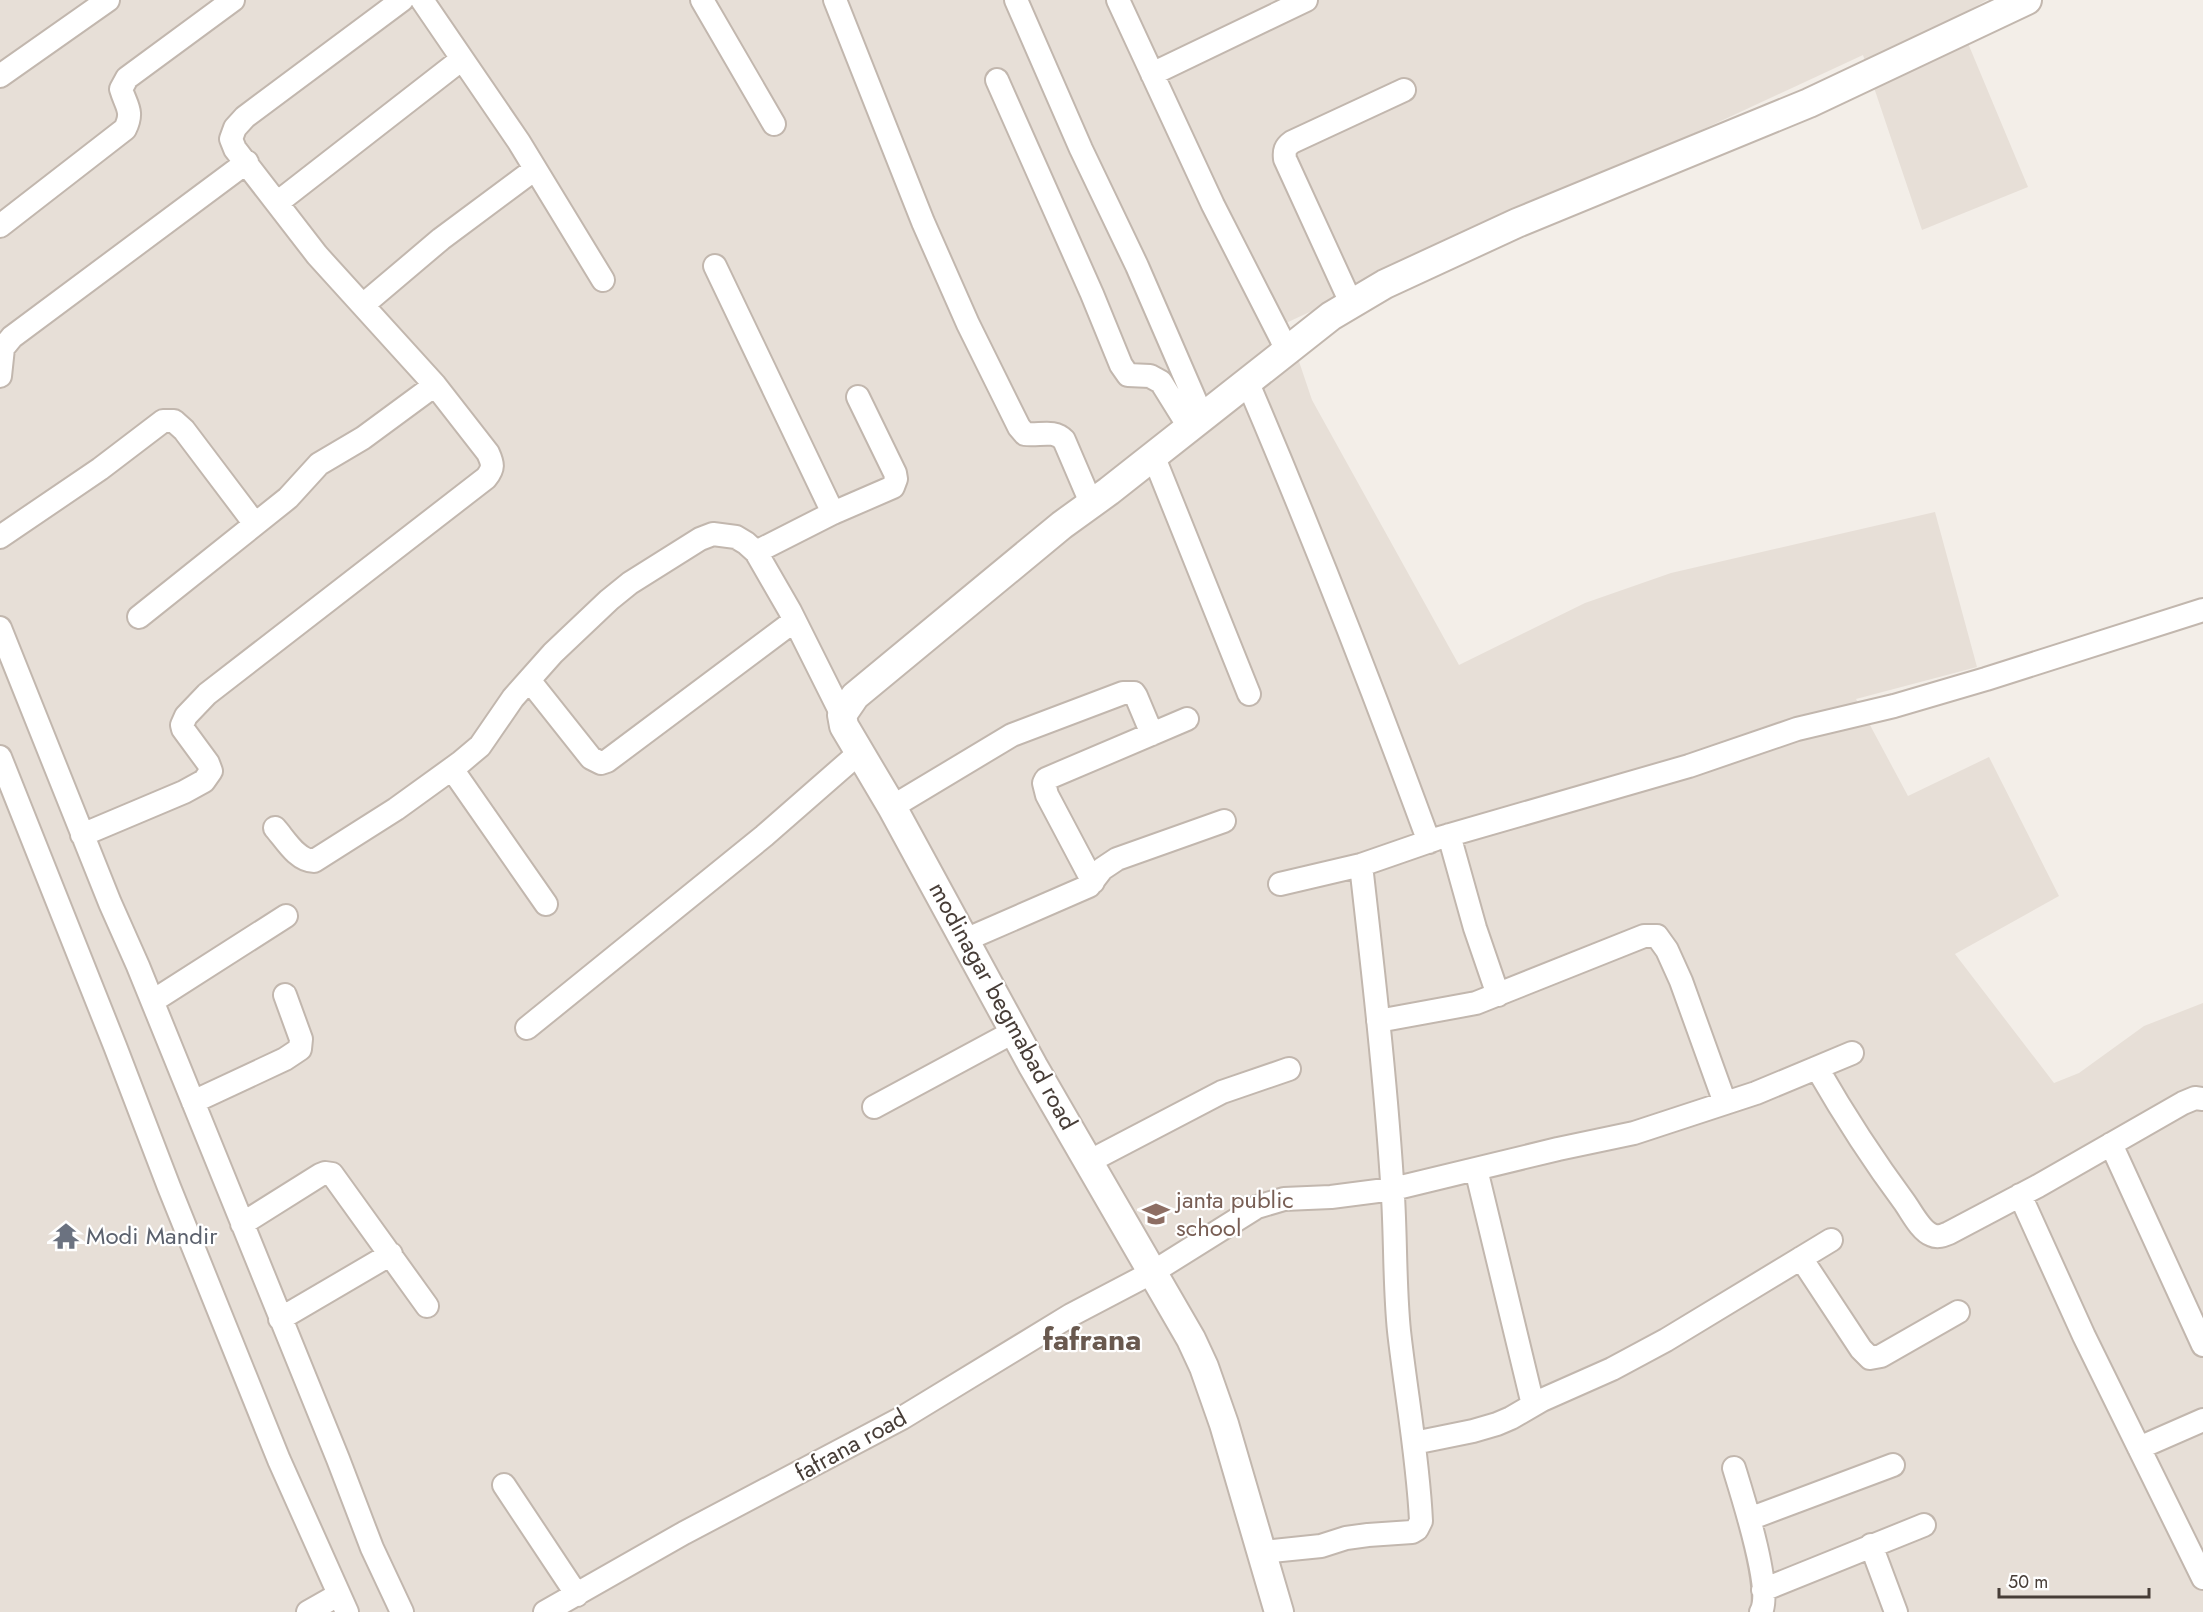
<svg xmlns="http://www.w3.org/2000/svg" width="2203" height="1612" font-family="Jost,sans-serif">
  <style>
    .residential { fill: #e7dfd7 }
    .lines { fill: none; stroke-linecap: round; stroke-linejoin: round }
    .minor-casing { stroke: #c2b7ae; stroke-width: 26 }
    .tertiary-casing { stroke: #c2b7ae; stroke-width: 32 }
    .minor { stroke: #fff; stroke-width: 22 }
    .tertiary { stroke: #fff; stroke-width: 28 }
    .labels { text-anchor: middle; stroke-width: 4.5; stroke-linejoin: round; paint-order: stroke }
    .street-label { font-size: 24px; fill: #473d37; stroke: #fff }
    .education-label { font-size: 24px; fill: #785e54; stroke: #fff; text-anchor: start }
    .worship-label { font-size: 24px; fill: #5b616d; stroke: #fff; text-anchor: start }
    .district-label { font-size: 30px; font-weight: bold; fill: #69594f; stroke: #fff }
  </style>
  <rect width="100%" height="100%" fill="#f3eee8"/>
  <path class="residential" d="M0 0H1987L1957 17 2028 187 1922 230 1863 55 1286 323 1312 400 1459 665 1585 603 1671 573 1935 512 1977 667 1856 699 1908 796 1989 757 2059 896 1955 954 2054 1083 2079 1073 2144 1026 2203 1003V1612H0Z"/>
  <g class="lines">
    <defs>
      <path id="minor" d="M422 0 519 142 603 280
        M702 0 774 124
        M835 0 923 222 968 324 1019 427 1025 434C1039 436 1054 429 1064 440L1091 503
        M1016 0 1081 149 1137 266 1202 416
        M1118 0 1213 205 1287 350
        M1152 74 1306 0
        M0 76 108 0
        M997 80 1092 294 1121 365 1128 375 1150 376 1161 382 1189 427
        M277 203 462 59
        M0 226 125 129C134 111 126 106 121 89L127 78 233 0
        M715 266 833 513
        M1351 303 1285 159C1284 151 1285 147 1292 142L1404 90
        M363 305 441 239 535 169
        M0 376 3 348 12 337 247 162
        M1247 381C1312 533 1372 687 1429 842
        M1153 455 1249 694
        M0 537 100 469 163 421H174L184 430 255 524
        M756 552 833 513 893 487 896 479 895 473 858 397
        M139 617 288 498 319 464 363 438 435 385
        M0 628 110 903 138 966 338 1459 372 1548 402 1612
        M529 680 591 758 601 763 607 761 794 621
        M0 757 115 1046 169 1187 279 1460 347 1612
        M452 769 546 904
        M892 807 1012 735 1123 693H1134L1136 696 1152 734
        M275 828C285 839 297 861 314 861L396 809 461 762 480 746 513 698 553 653 609 600 630 583 700 539 713 534 736 537 746 543 756 552 790 611 842 715
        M82 835 184 792 204 781 211 771 208 763 183 729 182 725 186 716 207 694 486 478C494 468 493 464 488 453L435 385 317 255 235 149 231 139 235 128 245 117 402 0
        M1449 835 1475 928 1498 995
        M1093 882 1047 795 1044 783 1046 779 1187 719
        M1280 884 1361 865 1436 839 1689 766 1797 729 1894 706 1986 679 2203 610
        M965 940 1089 886 1102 869 1117 859 1224 821
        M153 1001 286 916
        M1378 1021 1476 1003 1644 936H1657L1667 950 1681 981 1725 1103
        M527 1028 764 836 859 753
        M1817 1068C1844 1115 1873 1160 1905 1203 1912 1213 1921 1231 1932 1235 1938 1238 1944 1235 1949 1233L2038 1186 2183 1103 2195 1098 2203 1099
        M193 1102 285 1059 300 1049 301 1039 285 995
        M874 1107 1015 1031
        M2111 1144 2203 1345
        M1090 1161 1222 1092 1289 1069
        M1476 1169 1533 1405
        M2020 1195 2084 1336 2203 1578
        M242 1224 320 1175 325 1173 332 1174 427 1306
        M1801 1258 1861 1349 1870 1358 1881 1356 1958 1312
        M280 1319 391 1254
        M1414 1443 1473 1431 1497 1424 1511 1418 1542 1400 1612 1369 1666 1340 1831 1240
        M2139 1448 2203 1420
        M1734 1468C1742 1494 1773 1591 1761 1612
        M504 1485 577 1595
        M1749 1519 1893 1465
        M1871 1545 1896 1612
        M1263 1552 1321 1546 1346 1538 1368 1535 1412 1532 1417 1529 1421 1521C1418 1457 1406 1394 1399 1331 1394 1281 1396 1231 1392 1181 1385 1075 1373 970 1361 865
        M1763 1590 1924 1525
        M308 1612 338 1595
        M545 1612 684 1533 902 1418 1071 1315 1153 1272 1257 1207 1284 1199 1331 1197 1393 1189 1558 1149 1634 1133 1756 1093 1852 1053"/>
      <path id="tertiary" d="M1279 1612 1224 1424 1204 1367 1191 1339 1033 1066 892 807 844 726 842 715 855 696 1062 525 1109 491 1331 316 1385 284 1517 223 1809 103 2027 0"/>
    </defs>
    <use href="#minor" class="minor-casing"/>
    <use href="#tertiary" class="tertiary-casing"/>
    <use href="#minor" class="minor"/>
    <use href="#tertiary" class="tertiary"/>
  </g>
  <defs>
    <symbol id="school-bare" viewBox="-9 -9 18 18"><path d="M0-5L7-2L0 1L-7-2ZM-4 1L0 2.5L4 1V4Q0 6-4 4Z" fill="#8d6e63" stroke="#fff" stroke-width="2.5" paint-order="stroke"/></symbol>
    <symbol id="temple-bare" viewBox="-9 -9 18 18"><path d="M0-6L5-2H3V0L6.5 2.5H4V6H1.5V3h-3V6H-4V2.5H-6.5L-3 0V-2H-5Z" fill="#6b7280" stroke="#fff" stroke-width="2.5" paint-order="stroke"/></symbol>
  </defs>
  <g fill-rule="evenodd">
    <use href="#school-bare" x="1137" y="1195" width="38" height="38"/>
    <use href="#temple-bare" x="47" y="1217" width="38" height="38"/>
  </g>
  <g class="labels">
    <g class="street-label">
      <text transform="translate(1003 1006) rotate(61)" y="8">modinagar begmabad road</text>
      <text transform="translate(851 1445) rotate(-29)" y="8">fafrana road</text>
    </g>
    <g class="education-label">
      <text x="1176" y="1208">janta public<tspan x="1176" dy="28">school</tspan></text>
    </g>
    <g class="worship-label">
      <text x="86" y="1244">Modi Mandir</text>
    </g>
    <g class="district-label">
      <text x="1092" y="1350">fafrana</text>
    </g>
  </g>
  <path d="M1999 1588v9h150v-9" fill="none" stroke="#473d37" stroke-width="3"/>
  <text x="2008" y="1588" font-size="18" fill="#473d37" stroke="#ffffff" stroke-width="4.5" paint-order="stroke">50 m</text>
</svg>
